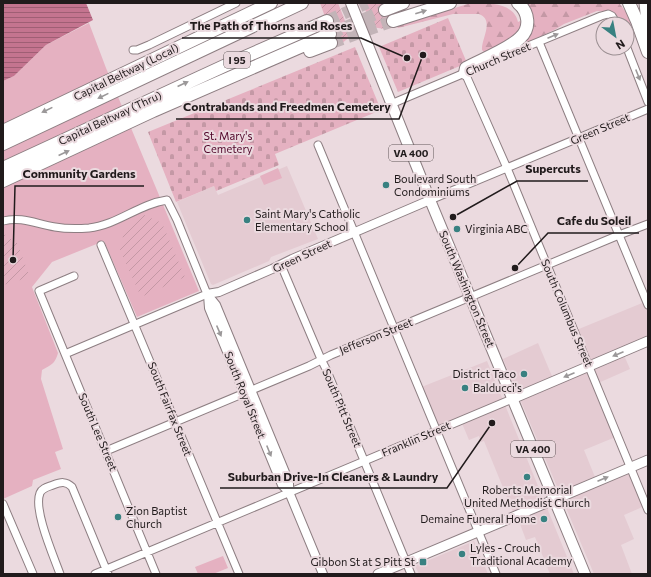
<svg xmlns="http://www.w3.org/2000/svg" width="651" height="577" font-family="Commissioner,sans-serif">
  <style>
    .built { fill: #e4cbd2 }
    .forest { fill: url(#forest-firs) }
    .cemetery { fill: url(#cemetery-stones) }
    .park { fill: #e5b1c1 }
    .garden { fill: url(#garden-furrows) }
    .water { fill: url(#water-rules) }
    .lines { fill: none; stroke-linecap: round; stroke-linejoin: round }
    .motorway-tunnel { stroke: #c3b4b8; stroke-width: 12; stroke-dasharray: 12 6; stroke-linecap: butt }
    .minor-casing { stroke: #8d7e82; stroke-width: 9 }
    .tertiary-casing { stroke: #8d7e82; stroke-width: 10 }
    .secondary-casing { stroke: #8d7e82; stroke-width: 11 }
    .primary-casing { stroke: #8d7e82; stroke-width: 12 }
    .trunk-casing { stroke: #8d7e82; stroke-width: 13 }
    .motorway-casing { stroke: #8d7e82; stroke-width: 14 }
    .minor { stroke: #fff; stroke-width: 7 }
    .tertiary { stroke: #fff; stroke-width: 8 }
    .secondary { stroke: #fff; stroke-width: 9 }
    .primary { stroke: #fff; stroke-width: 10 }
    .trunk { stroke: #fff; stroke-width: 11 }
    .motorway { stroke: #fff; stroke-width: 12 }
    .oneway { fill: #9b9899 }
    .poi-dot { fill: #388181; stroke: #ebdadf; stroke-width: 1.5 }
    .labels { text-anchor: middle; stroke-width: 4; stroke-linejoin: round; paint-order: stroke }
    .shield { fill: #ebdadf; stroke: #5e5456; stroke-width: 1 }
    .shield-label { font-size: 10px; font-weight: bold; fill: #211b1c }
    .street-label { font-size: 11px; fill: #211b1c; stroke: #ebdadf }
    .park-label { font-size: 11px; fill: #500529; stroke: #ebdadf }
    .poi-label { font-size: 11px; fill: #211b1c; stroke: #ebdadf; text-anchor: start }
    .leader { fill: none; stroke: #211b1c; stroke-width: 1.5 }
    .callout-dot { fill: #211b1c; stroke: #ebdadf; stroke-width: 1.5 }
    .callout-label { font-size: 12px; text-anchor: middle; font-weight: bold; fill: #211b1c; stroke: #ebdadf; stroke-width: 4; stroke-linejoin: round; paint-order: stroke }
  </style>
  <defs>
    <pattern id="forest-firs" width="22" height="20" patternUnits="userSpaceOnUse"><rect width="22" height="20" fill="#e5b1c1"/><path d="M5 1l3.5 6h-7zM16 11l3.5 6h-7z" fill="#c498a5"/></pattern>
    <pattern id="cemetery-stones" width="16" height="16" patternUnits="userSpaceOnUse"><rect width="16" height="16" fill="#e5b1c1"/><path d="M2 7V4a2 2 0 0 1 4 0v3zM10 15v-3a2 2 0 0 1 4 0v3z" fill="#c498a5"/></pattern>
    <pattern id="garden-furrows" width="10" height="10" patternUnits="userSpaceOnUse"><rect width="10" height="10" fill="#e5b1c1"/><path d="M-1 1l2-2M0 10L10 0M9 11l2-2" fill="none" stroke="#c498a5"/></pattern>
    <pattern id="water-rules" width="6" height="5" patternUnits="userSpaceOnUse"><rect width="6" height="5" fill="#c4748f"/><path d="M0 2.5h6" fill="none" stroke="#9f5e74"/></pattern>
  </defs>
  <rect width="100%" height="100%" fill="#ebdadf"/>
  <path class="built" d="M287 166 318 239 271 257 269 261 213 285 211 284 177 202 214 186 218 195Z
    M647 301 648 304V342L623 353 630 369 596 384 618 436 584 450 597 482 632 468 647 505 624 515 634 539 621 545 632 574H594L503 359 538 343 554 381 589 367 574 331Z
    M487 361 574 574H550L535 537 526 540 517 516 515 517 484 441 481 442 479 436 469 440 461 421 437 431 419 388Z
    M474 541 488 574H419L415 566Z"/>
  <path class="forest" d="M471 3C487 3 514 2 518 22L520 21 523 23 524 27 512 39 484 52 482 50C481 39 495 20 479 14H453L398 28 396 26Z
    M524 3H619C627 13 635 24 634 36L631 38 627 29V24H625L624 21 621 20 614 12 597 11 564 24 556 29 523 45 526 41Z"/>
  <path class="cemetery" d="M448 18 467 63 398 92 379 47Z
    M355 47 381 110 275 154 279 165 216 191 214 186 176 202 148 132Z"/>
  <path class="park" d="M89 23 106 68 199 291 137 317 104 241 52 262 32 287 58 353C55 364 51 365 42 370L41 379 63 449 55 452 61 469 33 480 32 486 3 499V81L14 76 46 45Z
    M278 168 282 178 264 185 260 176Z
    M223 556 228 568 213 574H198L195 567Z"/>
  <path class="garden" d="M320 3H338L351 36 341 44 331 49 328 25Z
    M363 3H382L396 26 385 29 371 27Z
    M144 215 162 223 185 277 141 297 120 250 124 232 133 221Z
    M3 233 17 243 30 277 3 285Z"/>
  <path class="water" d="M3 3H86L93 20 46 45 14 76 3 81Z"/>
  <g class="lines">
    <path class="motorway-tunnel" d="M327 21 367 3
      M330 34 385 10
      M331 43 393 21"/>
    <defs>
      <path id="minor" d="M539 42 648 305
        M627 48 648 102
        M133 50H137L149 45 236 3
        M492 61 601 16 608 14 612 16 617 24
        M465 73 507 168 648 510
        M391 104 467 72
        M318 145 496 574
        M430 200 648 109
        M3 221C22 216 36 224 55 227 66 229 77 229 89 228 117 225 139 204 167 200L177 220 207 294 65 354
        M101 245 239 574
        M281 265 321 359 327 371 411 574
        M74 276 39 291 156 574
        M106 451 309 366 331 355 619 235 648 224
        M3 504 33 574
        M60 574C54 557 33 510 40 493 42 488 48 487 53 485 61 482 66 481 72 487L108 574
        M95 574 512 399"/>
      <path id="tertiary" d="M207 294 216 305 289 482V492L323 574
        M207 294 219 292 272 269 292 259 430 200
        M208 295 209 308 282 485 289 492"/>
      <path id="secondary" d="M512 399 648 341
        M378 574 648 460"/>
      <path id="primary" d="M351 3 430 200 585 574"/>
      <path id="trunk" d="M645 3 648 32"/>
      <path id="motorway" d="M629 3 637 21 648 52
        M385 10 403 3
        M393 21 450 3
        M310 51 331 43
        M465 73 466 68C481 60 509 49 520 38 531 28 529 12 518 3
        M3 131 271 3
        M3 144 302 3
        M3 168 224 66 327 21
        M3 181 153 111 330 34"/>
    </defs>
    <use href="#minor" class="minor-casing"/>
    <use href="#tertiary" class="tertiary-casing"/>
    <use href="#secondary" class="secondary-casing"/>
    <use href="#primary" class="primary-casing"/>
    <use href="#trunk" class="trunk-casing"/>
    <use href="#motorway" class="motorway-casing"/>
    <use href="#minor" class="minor"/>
    <use href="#tertiary" class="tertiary"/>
    <use href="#secondary" class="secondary"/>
    <use href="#primary" class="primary"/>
    <use href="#trunk" class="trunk"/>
    <use href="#motorway" class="motorway"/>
  </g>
  <defs><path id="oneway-solid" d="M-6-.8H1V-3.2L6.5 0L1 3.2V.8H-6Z"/></defs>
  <g class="oneway">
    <use href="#oneway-solid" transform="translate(421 12) rotate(-18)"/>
    <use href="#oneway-solid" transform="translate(553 36) rotate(-23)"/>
    <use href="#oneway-solid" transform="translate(638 75) rotate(68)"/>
    <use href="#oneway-solid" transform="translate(183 84) rotate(-25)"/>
    <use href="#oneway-solid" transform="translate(103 96) rotate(154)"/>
    <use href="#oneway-solid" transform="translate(47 110) rotate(154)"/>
    <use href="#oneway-solid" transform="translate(64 153) rotate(-25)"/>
    <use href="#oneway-solid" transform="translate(219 331) rotate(67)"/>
    <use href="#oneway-solid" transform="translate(618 354) rotate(157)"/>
    <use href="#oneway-solid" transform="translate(569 375) rotate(157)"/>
    <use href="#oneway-solid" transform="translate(269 451) rotate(68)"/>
    <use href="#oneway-solid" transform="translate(603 479) rotate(-23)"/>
  </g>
  <g class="poi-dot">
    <circle cx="386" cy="185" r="4"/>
    <circle cx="247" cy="220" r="4"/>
    <circle cx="457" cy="229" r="4"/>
    <circle cx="524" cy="374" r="4"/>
    <circle cx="465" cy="388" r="4"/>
    <circle cx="527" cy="477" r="4"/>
    <circle cx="118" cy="517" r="4"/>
    <circle cx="544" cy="519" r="4"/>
    <circle cx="462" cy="554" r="4"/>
    <rect x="419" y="558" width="8" height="8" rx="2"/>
  </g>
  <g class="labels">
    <g class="shield">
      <rect x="224" y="52" width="26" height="16" rx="3"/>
      <rect x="389" y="145" width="44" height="16" rx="3"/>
      <rect x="511" y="441" width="44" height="16" rx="3"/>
    </g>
    <g class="shield-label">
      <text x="237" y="64">I 95</text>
      <text x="411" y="157">VA 400</text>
      <text x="533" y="453">VA 400</text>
    </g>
    <g class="street-label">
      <text transform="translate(498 59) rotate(-23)" y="4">Church Street</text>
      <text transform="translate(126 72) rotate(-26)" y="4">Capital Beltway (Local)</text>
      <text transform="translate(110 118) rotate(-25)" y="4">Capital Beltway (Thru)</text>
      <text transform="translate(600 129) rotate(-23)" y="4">Green Street</text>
      <text transform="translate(302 256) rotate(-25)" y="4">Green Street</text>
      <text transform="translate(467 289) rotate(67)" y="4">South Washington Street</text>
      <text transform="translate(567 313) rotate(67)" y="4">South Columbus Street</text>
      <text transform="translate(376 336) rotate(-22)" y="4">Jefferson Street</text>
      <text transform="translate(245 395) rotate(68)" y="4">South Royal Street</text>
      <text transform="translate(342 408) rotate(67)" y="4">South Pitt Street</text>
      <text transform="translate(170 409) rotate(68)" y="4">South Fairfax Street</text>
      <text transform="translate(98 432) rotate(67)" y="4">South Lee Street</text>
      <text transform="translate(416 439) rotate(-23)" y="4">Franklin Street</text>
    </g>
    <g class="park-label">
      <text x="228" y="140">St. Mary's<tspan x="228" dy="13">Cemetery</tspan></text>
    </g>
    <g class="poi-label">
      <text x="394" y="183">Boulevard South<tspan x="394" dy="13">Condominiums</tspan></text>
      <text x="255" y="218">Saint Mary's Catholic<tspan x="255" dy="13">Elementary School</tspan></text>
      <text x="465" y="233">Virginia ABC</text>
      <text x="516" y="378" text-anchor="end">District Taco</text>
      <text x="473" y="392">Balducci's</text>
      <text x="527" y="494" text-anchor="middle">Roberts Memorial<tspan x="527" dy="13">United Methodist Church</tspan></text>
      <text x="126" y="515">Zion Baptist<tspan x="126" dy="13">Church</tspan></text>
      <text x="536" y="523" text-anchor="end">Demaine Funeral Home</text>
      <text x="470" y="552">Lyles - Crouch<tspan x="470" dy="13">Traditional Academy</tspan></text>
      <text x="415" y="566" text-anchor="end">Gibbon St at S Pitt St</text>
    </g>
  </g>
  <path class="leader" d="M407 58L361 38H182M423 55L399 119H176M453 217L517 181H588M13 260L15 186H144M515 268L548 233H639M492 423L447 488H220"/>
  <g class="callout-dot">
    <circle cx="407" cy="58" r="4"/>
    <circle cx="423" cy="55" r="4"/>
    <circle cx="453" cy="217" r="4"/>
    <circle cx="13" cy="260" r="4"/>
    <circle cx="515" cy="268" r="4"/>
    <circle cx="492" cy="423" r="4"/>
  </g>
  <g class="callout-label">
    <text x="271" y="30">The Path of Thorns and Roses</text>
    <text x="287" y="111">Contrabands and Freedmen Cemetery</text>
    <text x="553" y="173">Supercuts</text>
    <text x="79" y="178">Community Gardens</text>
    <text x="594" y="225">Cafe du Soleil</text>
    <text x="333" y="481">Suburban Drive-In Cleaners &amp; Laundry</text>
  </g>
  <rect width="651" height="577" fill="none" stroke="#211b1c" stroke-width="8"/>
  <g transform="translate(615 36) rotate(148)"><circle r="19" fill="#ebdadf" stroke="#9a8e91"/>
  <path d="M0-3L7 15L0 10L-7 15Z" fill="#388181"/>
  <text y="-6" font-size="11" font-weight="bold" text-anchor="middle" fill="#211b1c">N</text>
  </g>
</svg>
